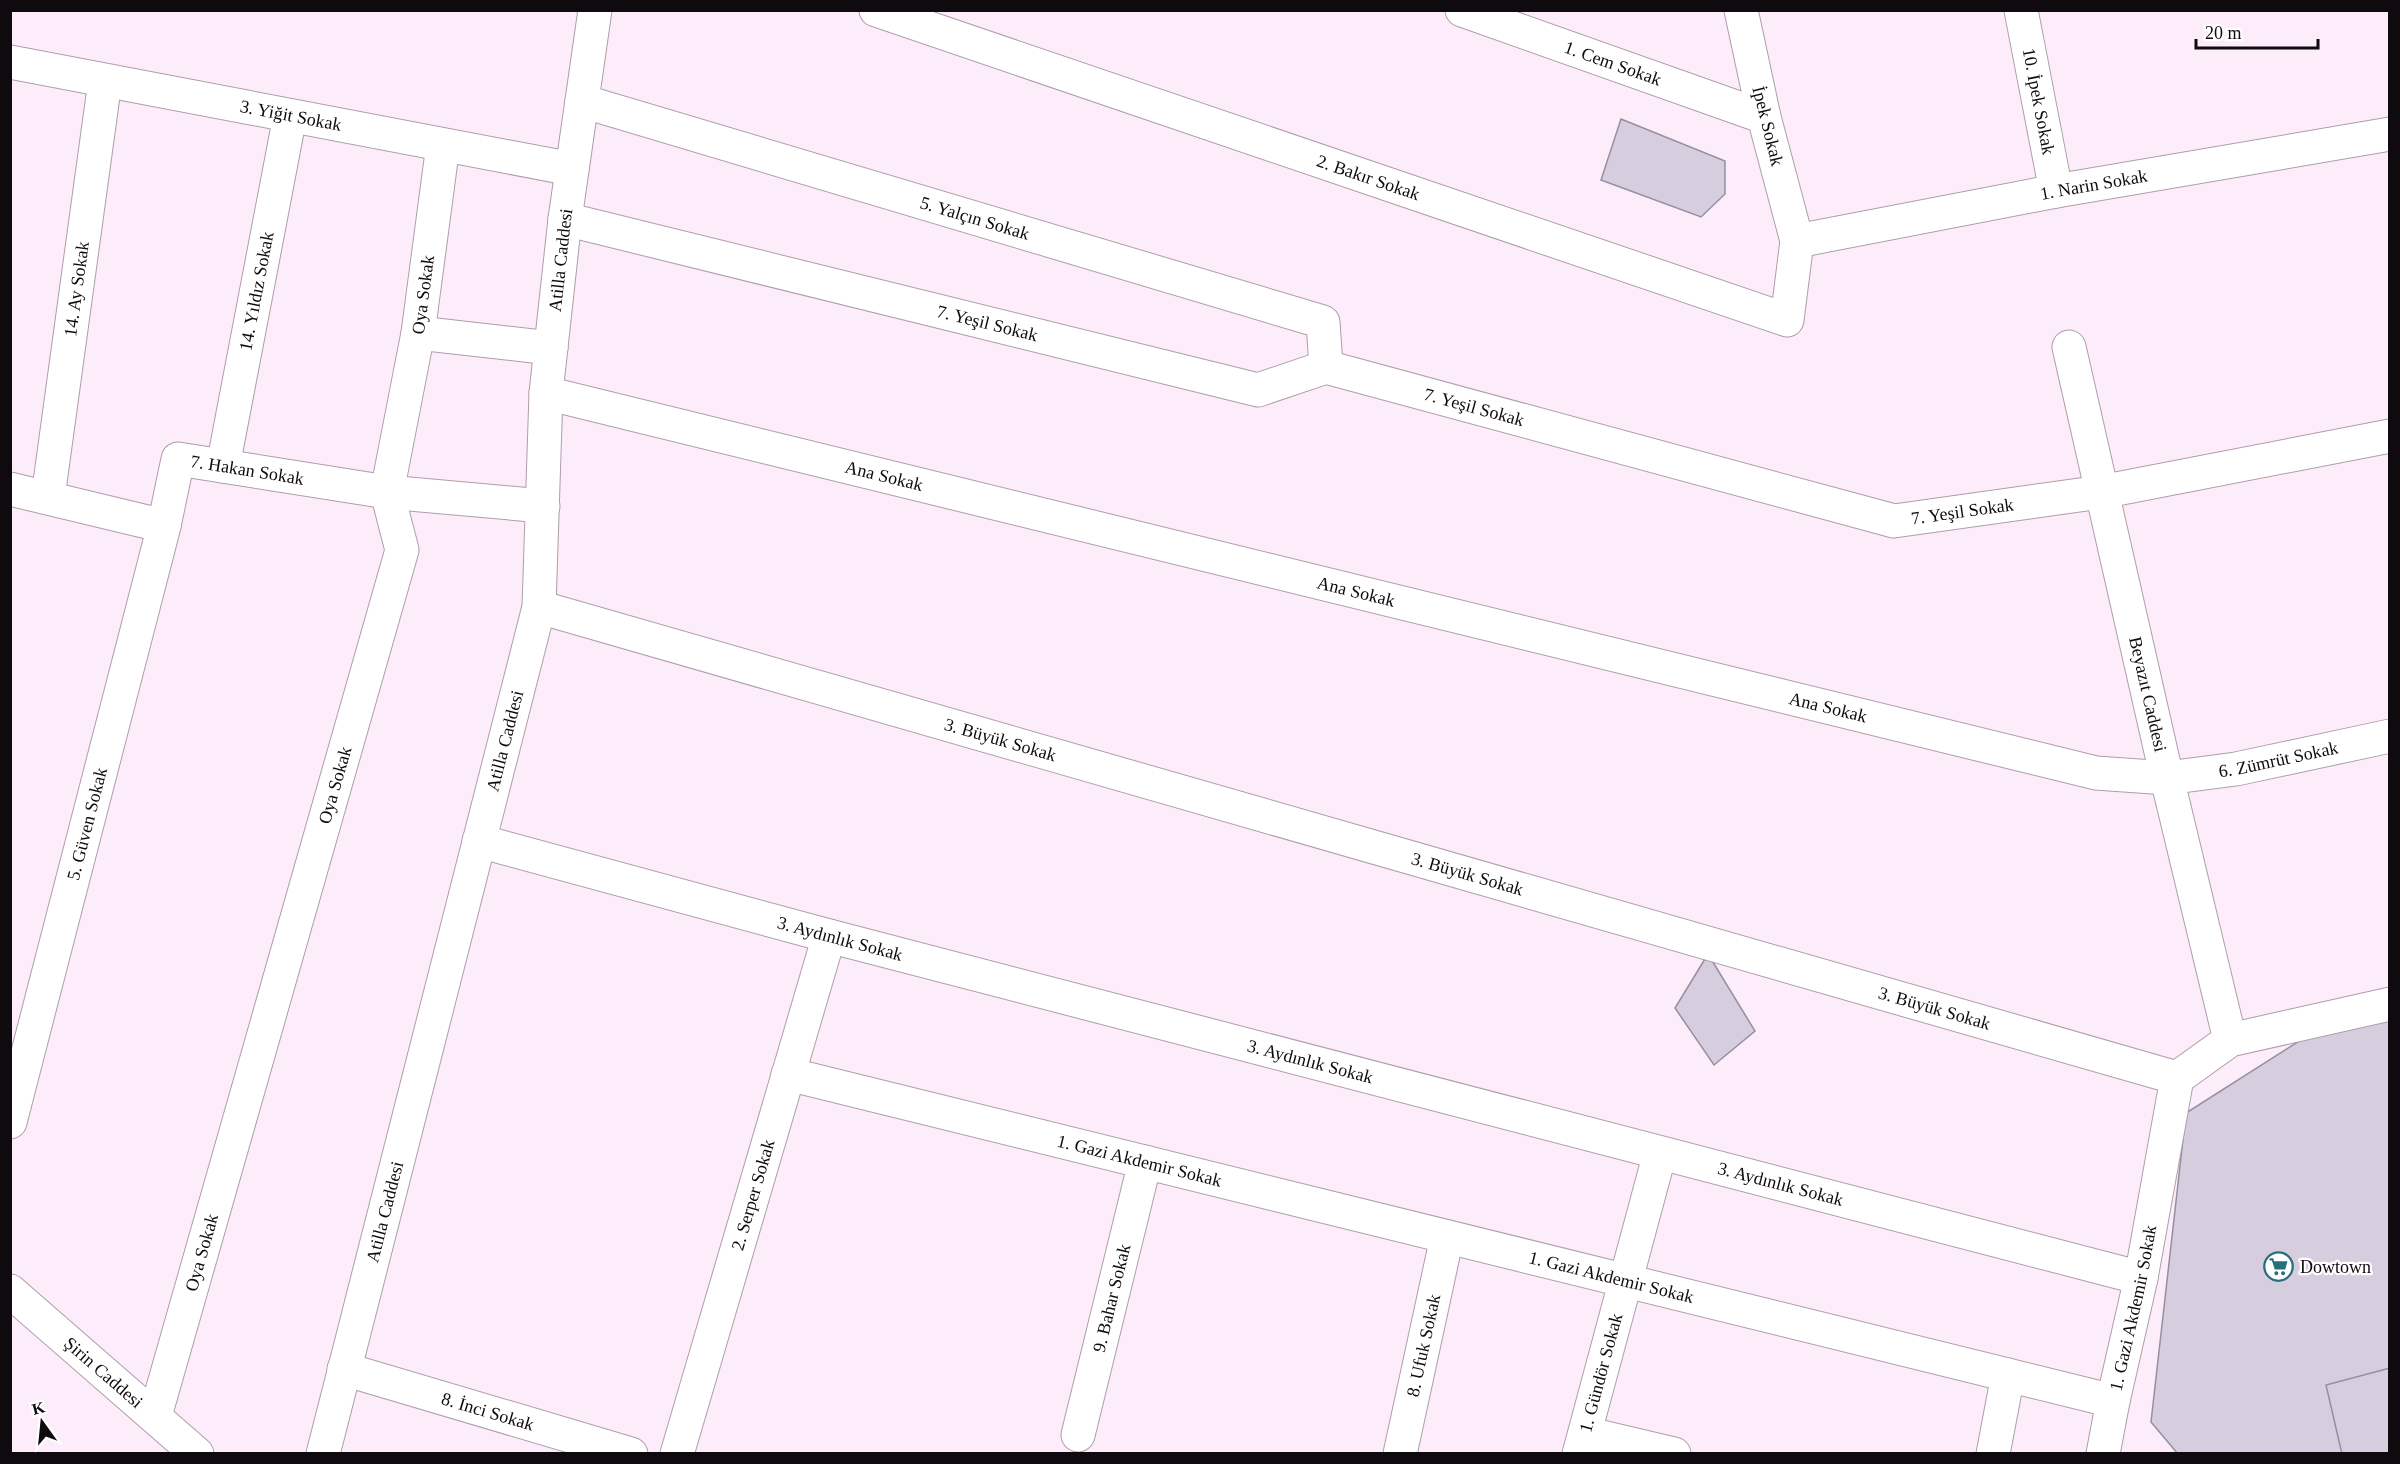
<svg xmlns="http://www.w3.org/2000/svg" width="2400" height="1464" font-family="'Times New Roman',serif">
  <style>
    .building { fill: #d6cedf; stroke: #968f9f; stroke-width: 1.5 }
    .lines { fill: none; stroke-linecap: round; stroke-linejoin: round }
    .minor-casing { stroke: #ad9eab; stroke-width: 35 }
    .minor { stroke: #fff; stroke-width: 33 }
    .labels { text-anchor: middle; stroke-width: 4.5; stroke-linejoin: round; paint-order: stroke }
    .street-label { font-size: 18px; fill: #0f0a0e; stroke: #fff }
    .poi-label { font-size: 18px; fill: #0f0a0e; stroke: #fff; text-anchor: start }
  </style>
  <rect width="100%" height="100%" fill="#fdedfb"/>
  <path class="building" d="M1621 119 1725 161V194L1701 217 1601 180Z
    M1708 954 1755 1031 1714 1065 1675 1008Z
    M2390 1005V1454H2178L2151 1422 2186 1113 2340 1015Z
    M2390 1368V1454H2342L2326 1385Z"/>
  <g class="lines">
    <defs>
      <g id="minor">
        <path id="s1" d="M876 10 1787 320 1797 241 1764 117 1741 10"/>
        <path id="s2" d="M1462 10 1764 117"/>
        <path id="s3" d="M2021 10 2056 191"/>
        <path id="s4" d="M10 62 572 169"/>
        <path id="s5" d="M582 101 1323 322 1326 367"/>
        <path id="s6" d="M565 219 1258 390 1326 367 1894 521 2101 492 2390 436"/>
        <path id="s7" d="M1797 241 2056 191 2390 134"/>
        <path d="M418 333 551 348"/>
        <path id="s8" d="M2069 347 2167 778 2230 1040"/>
        <path id="s9" d="M546 393 2096 773 2167 778 2236 769 2390 736"/>
        <path id="s10" d="M223 466 290 116"/>
        <path id="s11" d="M10 489 164 526 178 459 387 492 543 506"/>
        <path id="s12" d="M48 497 105 81"/>
        <path id="s13" d="M539 607 2177 1078 2230 1040 2390 1004"/>
        <path id="s14" d="M479 841 829 936 2141 1278"/>
        <path id="s15" d="M788 1074 2113 1401 2141 1278 2177 1078"/>
        <path id="s16" d="M10 1122 164 526"/>
        <path id="s17" d="M10 1291 197 1454"/>
        <path id="s18" d="M344 1369 631 1454"/>
        <path id="s19" d="M155 1416 402 550 387 492 418 333 443 145"/>
        <path d="M1585 1433 1674 1454"/>
        <path id="s20" d="M1078 1435 1145 1162"/>
        <path id="s21" d="M323 1454 539 607 546 393 565 219 595 10"/>
        <path id="s22" d="M677 1454 829 936"/>
        <path id="s23" d="M1400 1454 1447 1237"/>
        <path id="s24" d="M1579 1454 1660 1153"/>
        <path d="M1993 1454 2008 1375"/>
        <path d="M2103 1454 2113 1401"/>
      </g>
    </defs>
    <use href="#minor" class="minor-casing"/>
    <use href="#minor" class="minor"/>
  </g>
  <defs>
    <symbol id="supermarket-ring" viewBox="-11 -11 22 22"><circle r="9.5" fill="#fff" stroke="#276f7b" stroke-width="1.5"/><path d="M-6-5.5h2.5l.6 2H6L4.5 2H-2.5L-4.4-4H-6ZM-1.5 3.2a1.3 1.3 0 1 0 .1 0ZM3 3.2a1.3 1.3 0 1 0 .1 0Z" fill="#276f7b"/></symbol>
  </defs>
  <g fill-rule="evenodd">
    <use href="#supermarket-ring" x="2262" y="1250" width="33" height="33"/>
  </g>
  <g class="labels">
    <g class="street-label">
      <text dy="6" stroke="none"><textPath href="#s2" startOffset="160">1. Cem Sokak</textPath></text>
      <text dy="6" stroke="none"><textPath href="#s3" startOffset="93">10. İpek Sokak</textPath></text>
      <text dy="6" stroke="none"><textPath href="#s4" startOffset="286">3. Yiğit Sokak</textPath></text>
      <text transform="translate(1768 126) rotate(76)" y="6">İpek Sokak</text>
      <text dy="6" stroke="none"><textPath href="#s1" startOffset="520">2. Bakır Sokak</textPath></text>
      <text dy="6" stroke="none"><textPath href="#s7" startOffset="302">1. Narin Sokak</textPath></text>
      <text dy="6" stroke="none"><textPath href="#s5" startOffset="410">5. Yalçın Sokak</textPath></text>
      <text dy="6" stroke="none"><textPath href="#s21" startOffset="1222">Atilla Caddesi</textPath></text>
      <text dy="6" stroke="none"><textPath href="#s12" startOffset="210">14. Ay Sokak</textPath></text>
      <text dy="6" stroke="none"><textPath href="#s10" startOffset="178">14. Yıldız Sokak</textPath></text>
      <text dy="6" stroke="none"><textPath href="#s19" startOffset="1161">Oya Sokak</textPath></text>
      <text dy="6" stroke="none"><textPath href="#s6" startOffset="435">7. Yeşil Sokak</textPath></text>
      <text dy="6" stroke="none"><textPath href="#s6" startOffset="939">7. Yeşil Sokak</textPath></text>
      <text dy="6" stroke="none"><textPath href="#s11" startOffset="297">7. Hakan Sokak</textPath></text>
      <text dy="6" stroke="none"><textPath href="#s9" startOffset="348">Ana Sokak</textPath></text>
      <text dy="6" stroke="none"><textPath href="#s6" startOffset="1443">7. Yeşil Sokak</textPath></text>
      <text dy="6" stroke="none"><textPath href="#s9" startOffset="834">Ana Sokak</textPath></text>
      <text dy="6" stroke="none"><textPath href="#s8" startOffset="356">Beyazıt Caddesi</textPath></text>
      <text dy="6" stroke="none"><textPath href="#s9" startOffset="1320">Ana Sokak</textPath></text>
      <text dy="6" stroke="none"><textPath href="#s21" startOffset="736">Atilla Caddesi</textPath></text>
      <text dy="6" stroke="none"><textPath href="#s13" startOffset="480">3. Büyük Sokak</textPath></text>
      <text dy="6" stroke="none"><textPath href="#s9" startOffset="1780">6. Zümrüt Sokak</textPath></text>
      <text dy="6" stroke="none"><textPath href="#s19" startOffset="656">Oya Sokak</textPath></text>
      <text dy="6" stroke="none"><textPath href="#s16" startOffset="308">5. Güven Sokak</textPath></text>
      <text dy="6" stroke="none"><textPath href="#s13" startOffset="966">3. Büyük Sokak</textPath></text>
      <text dy="6" stroke="none"><textPath href="#s14" startOffset="374">3. Aydınlık Sokak</textPath></text>
      <text dy="6" stroke="none"><textPath href="#s13" startOffset="1452">3. Büyük Sokak</textPath></text>
      <text dy="6" stroke="none"><textPath href="#s14" startOffset="860">3. Aydınlık Sokak</textPath></text>
      <text dy="6" stroke="none"><textPath href="#s15" startOffset="362">1. Gazi Akdemir Sokak</textPath></text>
      <text dy="6" stroke="none"><textPath href="#s14" startOffset="1346">3. Aydınlık Sokak</textPath></text>
      <text dy="6" stroke="none"><textPath href="#s22" startOffset="270">2. Serper Sokak</textPath></text>
      <text dy="6" stroke="none"><textPath href="#s21" startOffset="250">Atilla Caddesi</textPath></text>
      <text dy="6" stroke="none"><textPath href="#s19" startOffset="170">Oya Sokak</textPath></text>
      <text dy="6" stroke="none"><textPath href="#s15" startOffset="848">1. Gazi Akdemir Sokak</textPath></text>
      <text dy="6" stroke="none"><textPath href="#s20" startOffset="141">9. Bahar Sokak</textPath></text>
      <text dy="6" stroke="none"><textPath href="#s15" startOffset="1460">1. Gazi Akdemir Sokak</textPath></text>
      <text dy="6" stroke="none"><textPath href="#s23" startOffset="111">8. Ufuk Sokak</textPath></text>
      <text dy="6" stroke="none"><textPath href="#s17" startOffset="124">Şirin Caddesi</textPath></text>
      <text dy="6" stroke="none"><textPath href="#s24" startOffset="84">1. Gündör Sokak</textPath></text>
      <text dy="6" stroke="none"><textPath href="#s18" startOffset="150">8. İnci Sokak</textPath></text>
    </g>
    <g class="poi-label">
      <text x="2300" y="1273">Dowtown</text>
    </g>
  </g>
  <rect width="2400" height="1464" fill="none" stroke="#0f0a0e" stroke-width="24"/>
  <g transform="translate(42 1422) rotate(345)" stroke="#ffffff" stroke-width="4.5" paint-order="stroke">
  <path d="M0-4.5L10 22L0 15L-10 22Z" fill="#0f0a0e"/>
  <text y="-9" font-size="16" font-weight="bold" text-anchor="middle" fill="#0f0a0e">K</text>
  </g>
  <path d="M2196 39v9h122v-9" fill="none" stroke="#0f0a0e" stroke-width="3"/>
  <text x="2205" y="39" font-size="18" fill="#0f0a0e" stroke="#ffffff" stroke-width="4.5" paint-order="stroke">20 m</text>
</svg>
